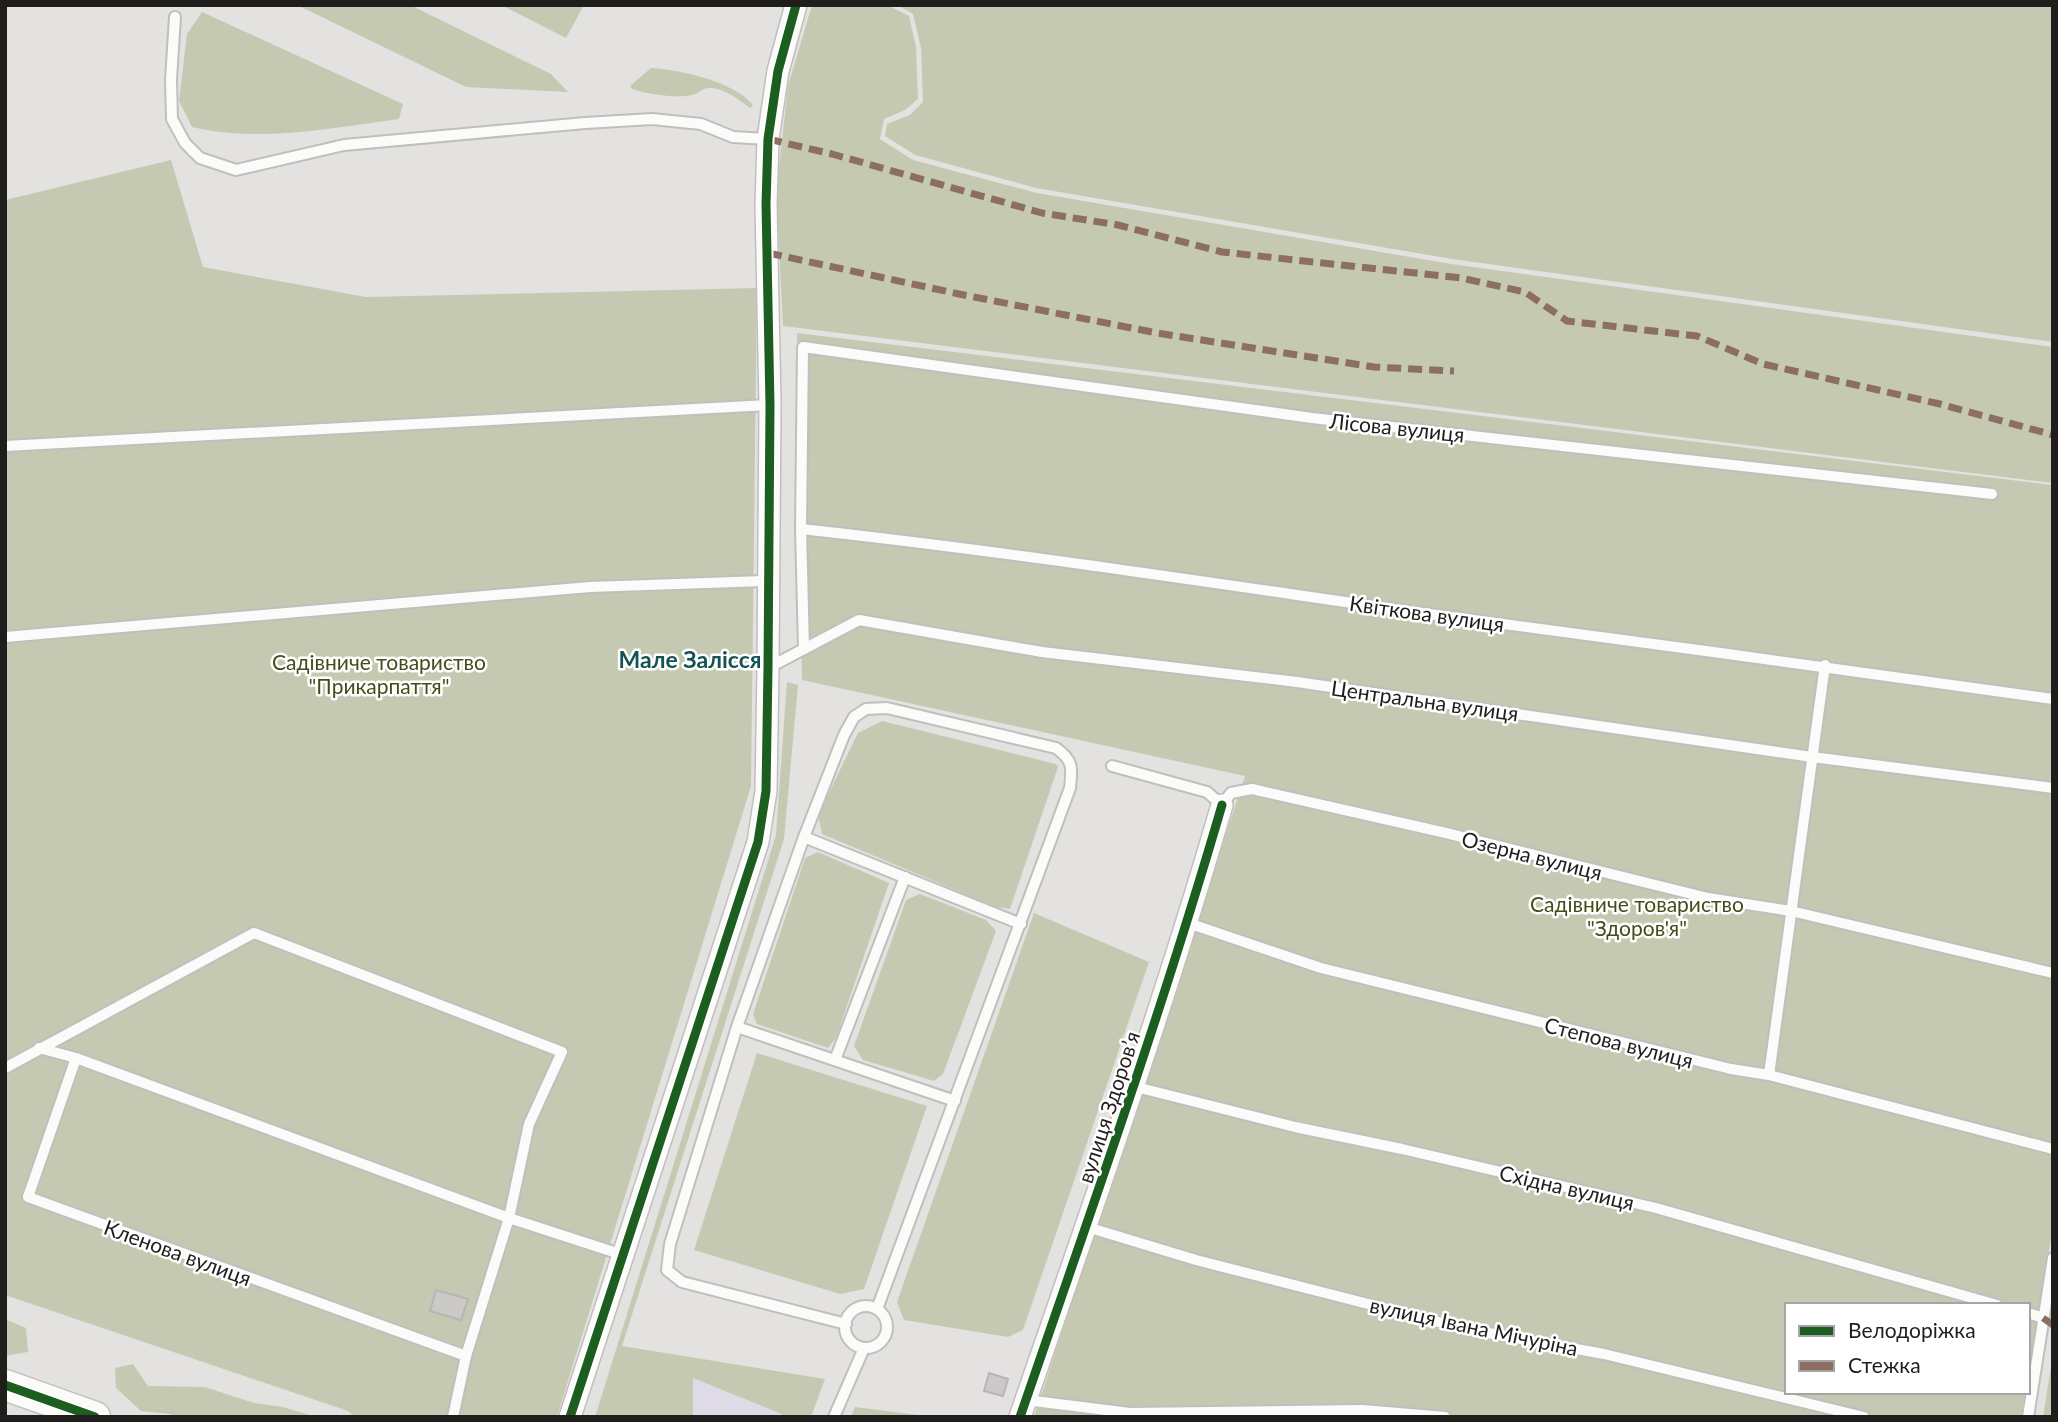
<svg xmlns="http://www.w3.org/2000/svg" width="2058" height="1422" font-family="Lato,sans-serif">
<rect width="100%" height="100%" fill="#e4e2e0"/>
<polygon fill="#dedbe6" points="622,1350 803,1417 600,1417"/>
<g fill="#c6c9b2">
<polygon points="297,5 410,5 551,74 568,92 466,87"/>
<polygon points="501,5 584,5 566,38"/>
<polygon points="812,5 887,5 909,16 916,47 918,99 905,110 884,119 880,139 913,160 1037,193 1451,264 2053,347 2053,483 783,326 778,225 776,216 777,185 788,86"/>
<polygon points="897,5 2053,5 2053,342 1452,259 1036,188 915,155 885,136 887,124 910,115 923,102 921,48 913,14"/>
<path d="M 202,12 L 403,104 L 399,119 C 331,128 259,143 192,127 L 179,101 L 187,34 Z"/>
<path d="M 651,68 C 682,70 733,81 753,105 L 750,108 C 740,100 725,89 712,88 C 702,87 700,93 692,95 C 679,99 645,94 632,89 L 630,86 Z"/>
<polygon points="171,160 203,267 366,297 757,288 751,786 557,1417 355,1417 348,1411 5,1295 5,200"/>
<polygon points="797,333 2053,485 2053,1227 2028,1375 2028,1305 1787,1305 1787,1392 2025,1392 2021,1417 1034,1417 1245,776 802,680"/>
<polygon points="787,682 798,685 784,839 622,1346 825,1379 811,1417 782,1417 782,1414 693,1378 693,1417 595,1417 776,835"/>
<polygon points="882,721 1056,764 1058,767 1010,909 996,907 822,834 818,815 858,733"/>
<polygon points="818,852 889,883 836,1038 828,1048 757,1024 753,1014 805,858"/>
<polygon points="920,894 986,920 996,931 943,1074 934,1081 863,1060 854,1046 906,900"/>
<polygon points="1034,913 1149,962 1023,1330 1008,1337 904,1320 897,1302"/>
<polygon points="757,1053 927,1106 864,1289 840,1294 694,1250"/>
<polygon points="5,1319 26,1328 28,1352 5,1356"/>
<polygon points="2053,1354 2053,1417 2043,1417"/>
<polygon points="133,1364 148,1386 205,1387 254,1403 283,1407 316,1417 176,1417 170,1414 141,1411 116,1388 115,1368"/>
<polygon points="855,1407 934,1417 851,1417"/>
</g>
<g fill="#cbcac9" stroke="#b7b5b5" stroke-width="2">
<polygon points="436,1290 468,1299 461,1320 430,1311"/>
<polygon points="989,1373 1008,1379 1003,1396 984,1391"/>
</g>
<g fill="none" stroke-linecap="round" stroke-linejoin="round">
<g stroke="#c1bfbe" stroke-width="14">
<g id="service">
<polyline points="175,17 171,80 172,119 185,143 200,158 236,170 344,145 585,123 652,119 701,124 733,137 768,139"/>
<polyline points="5,446 770,405"/>
<path d="M 801,529 C 1013,552 1225,585 1436,615 C 1642,643 1847,669 2053,699"/>
<polyline points="5,637 590,587 767,581"/>
<polyline points="804,649 801,529 803,347 1312,418 1992,494"/>
<polyline points="768,668 859,620 1042,652 1297,682 1812,757 2053,788"/>
<polyline points="1112,766 1207,792 1222,805 1231,793 1252,789 1446,833 1708,898 1791,911 2053,973"/>
<polyline points="804,837 1021,924"/>
<polyline points="1188,923 1321,968 1731,1069 1769,1075 2053,1149"/>
<polyline points="737,1027 955,1101"/>
<polyline points="39,1048 76,1058 509,1218 623,1255"/>
<polyline points="76,1058 28,1197 466,1356"/>
<polyline points="835,1060 905,877"/>
<polyline points="5,1068 254,933 562,1052 529,1124 509,1218 466,1356 453,1417"/>
<polyline points="1769,1075 1825,665"/>
<polyline points="1132,1086 1295,1127 1402,1149 1656,1208 1997,1305"/>
<polyline points="1087,1227 1196,1260 1466,1329 1604,1354 1864,1417"/>
<circle cx="866" cy="1327" r="21"/>
<polyline points="2028,1313 2043,1318"/>
<path d="M 846,1324 L 682,1282 L 667,1270 L 670,1244 L 737,1027 L 804,837 L 844,735 L 854,717 L 866,709 L 887,708 L 1056,748 C 1074,761 1072,768 1070,788 L 877,1309"/>
<polyline points="1026,1400 1130,1413 1363,1410 1445,1417"/>
<polyline points="834,1417 864,1348"/>
<polyline points="2028,1417 2053,1258"/>
</g>
</g>
<g stroke="#c1bfbe" stroke-width="24">
<g id="minor">
<polyline points="570,1417 758,842 766,791 768,668 770,405 766,204 768,139 778,71 796,5"/>
<path d="M 1020,1417 C 1090,1214 1162,1011 1222,805"/>
</g>
</g>
<g stroke="#c1bfbe" stroke-width="33">
<polyline id="secondary" points="5,1385 95,1417"/>
</g>
<use href="#service" stroke="#fbfbfa" stroke-width="10"/>
<use href="#minor" stroke="#fbfbfa" stroke-width="21"/>
<use href="#secondary" stroke="#fbfbfa" stroke-width="30"/>
<g stroke="#8d6e63" stroke-width="7" stroke-dasharray="14 7" stroke-linecap="butt">
<polyline points="768,139 832,154 1042,213 1118,225 1222,252 1461,278 1525,292 1567,321 1697,336 1763,364 1940,404 2053,435"/>
<polyline points="768,253 959,294 1157,333 1374,367 1454,371"/>
<polyline points="2043,1318 2053,1325"/>
</g>
<g stroke="#fff" stroke-width="13">
<g id="cycleway">
<polyline points="5,1385 95,1417"/>
<polyline points="570,1417 758,842 766,791 768,668 770,405 766,204 768,139 778,71 796,5"/>
<path d="M 1020,1417 C 1090,1214 1162,1011 1222,805"/>
</g>
</g>
<use href="#cycleway" stroke="#1b5e20" stroke-width="9"/>
</g>
<g text-anchor="middle" dominant-baseline="central" stroke-width="5" stroke-linejoin="round" paint-order="stroke">
<g font-size="21" fill="#201e1d" stroke="#fff">
<text transform="translate(1397 427) rotate(6)">Лісова вулиця</text>
<text transform="translate(1427 613) rotate(8)">Квіткова вулиця</text>
<text transform="translate(1425 700) rotate(8)">Центральна вулиця</text>
<text transform="translate(1532 855) rotate(14)">Озерна вулиця</text>
<text transform="translate(1619 1042) rotate(14)">Степова вулиця</text>
<text transform="translate(1108 1107) rotate(-72)">вулиця Здоровʼя</text>
<text transform="translate(1567 1187) rotate(13)">Східна вулиця</text>
<text transform="translate(178 1252) rotate(20)">Кленова вулиця</text>
<text transform="translate(1474 1326) rotate(12)">вулиця Івана Мічуріна</text>
</g>
<g font-size="21" fill="#464c17" stroke="#fff">
<text x="379" y="661">Садівниче товариство<tspan x="379" dy="24">"Прикарпаття"</tspan></text>
<text x="1637" y="903">Садівниче товариство<tspan x="1637" dy="24">"Здоров'я"</tspan></text>
</g>
<g font-size="23" font-weight="bold" fill="#145254" stroke="#fff">
<text x="690" y="659">Мале Залісся</text>
</g>
</g>
<rect width="2058" height="1422" fill="none" stroke="#201e1d" stroke-width="14"/>
<rect x="1785" y="1303" width="245" height="91" fill="#ffffff" stroke="#a6a5a5" stroke-width="2"/>
<rect x="1799" y="1326" width="35" height="10" fill="#1b5e20" stroke="#a6a5a5" stroke-width="2"/>
<text x="1848" y="1338" font-size="21" fill="#201e1d">Велодоріжка</text>
<rect x="1799" y="1361" width="35" height="10" fill="#8d6e63" stroke="#a6a5a5" stroke-width="2"/>
<text x="1848" y="1373" font-size="21" fill="#201e1d">Стежка</text>
</svg>
